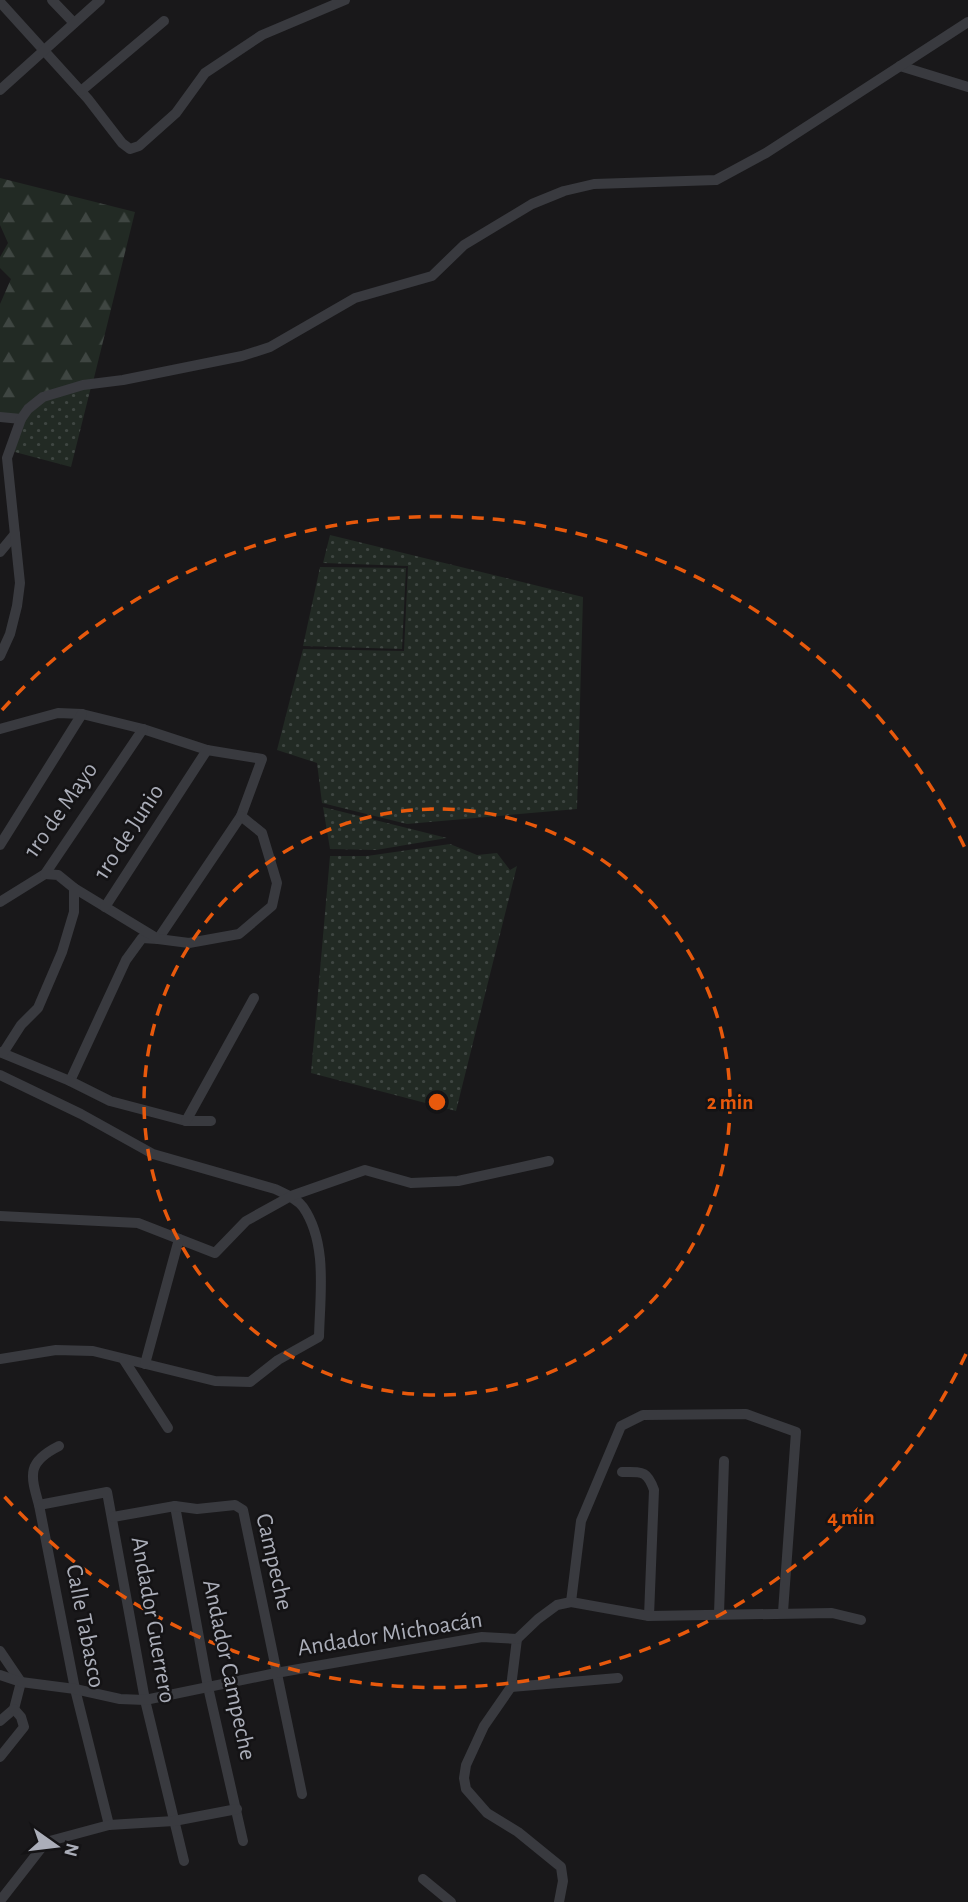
<svg xmlns="http://www.w3.org/2000/svg" width="968" height="1902" font-family="'Alegreya Sans',sans-serif">
<defs>
<pattern id="grass-dots" width="8" height="8" patternUnits="userSpaceOnUse" patternTransform="scale(1.75)"><rect width="8" height="8" fill="#222a24"/><path d="M2 2h.1M6 6h.1" fill="none" stroke="#3f4642" stroke-width="1.8" stroke-linecap="round"/></pattern>
<pattern id="forest-firs" width="22" height="20" patternUnits="userSpaceOnUse" patternTransform="scale(1.75)"><rect width="22" height="20" fill="#222a24"/><path d="M5 1l3.5 6h-7zM16 11l3.5 6h-7z" fill="#3f4642"/></pattern>
</defs>
<rect width="100%" height="100%" fill="#19181a"/>
<g fill="url(#grass-dots)">
<polygon points="91,387 71,467 11,451 22,420 44,398"/>
<polygon points="330,535 583,597 577,809 407,824 322,803 317,763 277,750 303,649 404,651 408,566 323,563"/>
<polygon points="320,567 406,568 402,649 303,646"/>
<polygon points="323,807 447,838 376,850 330,849"/>
<polygon points="450,844 477,855 497,853 510,870 517,866 456,1111 311,1073 330,856 367,856"/>
</g>
<polygon fill="url(#forest-firs)" points="0,178 135,212 93,382 52,391 20,417 0,414 0,304 11,279 0,268 0,257 8,243 0,225"/>
<g fill="none" stroke-linecap="round" stroke-linejoin="round">
<g stroke="#393a3f" stroke-width="10">
<polyline points="52,0 74,23"/>
<polyline points="0,2 88,99 122,143 130,149 139,146 176,113 205,73 262,35 345,0"/>
<polyline points="900,66 968,87"/>
<polyline points="0,90 100,0"/>
<polyline points="81,91 164,21"/>
<polyline points="0,417 21,419"/>
<polyline points="0,552 15,534"/>
<polyline points="0,656 10,634 17,606 20,583 7,458 21,419 28,409 43,397 83,385 123,380 242,356 270,347 355,298 432,276 464,245 532,204 564,191 594,184 716,180 766,153 968,22"/>
<polyline points="0,729 58,713 82,714 143,729 207,750 262,759 241,816 158,939 142,938 126,960 70,1081"/>
<polyline points="0,845 82,714"/>
<polyline points="74,888 158,939 189,943 239,934 272,906 277,883 262,833 241,816"/>
<polyline points="0,902 45,874 143,729"/>
<polyline points="105,907 207,750"/>
<polyline points="0,1052 70,1081 110,1101 186,1121 211,1121"/>
<polyline points="3,1053 21,1025 38,1008 62,952 74,912 74,888 58,875 45,874"/>
<path d="M 0,1075 L 81,1114 L 153,1154 L 275,1189 C 285,1194 296,1198 303,1207 C 328,1243 320,1295 319,1337 L 278,1360 L 250,1382 L 215,1381 L 93,1351 L 56,1350 L 0,1359"/>
<polyline points="186,1121 254,998"/>
<polyline points="0,1216 138,1223 215,1253 246,1221 291,1196 365,1170 411,1183 458,1181 549,1161"/>
<polyline points="124,1360 168,1428"/>
<polyline points="145,1364 179,1239"/>
<path d="M 59,1446 C 27,1462 30,1474 39,1505 L 75,1689 L 109,1825"/>
<path d="M 622,1472 C 642,1472 647,1470 654,1490 L 649,1616"/>
<polyline points="39,1505 107,1492 145,1700 184,1861"/>
<polyline points="175,1506 208,1687 243,1841"/>
<polyline points="113,1517 175,1506 197,1509 235,1505 243,1510 302,1794"/>
<polyline points="571,1602 581,1521 621,1426 643,1415 746,1414 796,1432 783,1612"/>
<polyline points="719,1614 724,1461"/>
<polyline points="517,1639 511,1687 484,1726 466,1765 464,1778 466,1789 487,1813 518,1832 561,1867 563,1881 559,1902"/>
<polyline points="0,1651 21,1682 14,1709 0,1721"/>
<polyline points="0,1675 21,1682 75,1689 120,1699 145,1700 276,1673 482,1637 517,1639 538,1619 557,1605 571,1602 649,1616 832,1613 861,1620"/>
<polyline points="511,1687 618,1678"/>
<polyline points="0,1757 24,1727 21,1717 14,1709"/>
<polyline points="423,1879 451,1902"/>
<polyline points="0,1901 46,1842 109,1825 174,1821 237,1809"/>
</g>
</g>
<g fill="none" stroke="#e8590c" stroke-width="3.5" stroke-dasharray="12 9">
<circle cx="437" cy="1102" r="293"/>
<path d="M966 1354A586 586 0 0 1 2 1494M2 710A586 586 0 0 1 966 850"/>
</g>
<g text-anchor="middle" dominant-baseline="central" stroke-width="5" stroke-linejoin="round" paint-order="stroke">
<g font-size="24" fill="#abaeb9" stroke="#141315">
<text transform="translate(61 810) rotate(-55)">1ro de Mayo</text>
<text transform="translate(129 832) rotate(-57)">1ro de Junio</text>
<text transform="translate(274 1562) rotate(77)">Campeche</text>
<text transform="translate(153 1620) rotate(80)">Andador Guerrero</text>
<text transform="translate(85 1626) rotate(79)">Calle Tabasco</text>
<text transform="translate(390 1634) rotate(-9)">Andador Michoacán</text>
<text transform="translate(229 1670) rotate(78)">Andador Campeche</text>
</g>
</g>
<circle cx="437" cy="1102" r="10" fill="#e8590c" stroke="#141315" stroke-width="3.5"/>
<g font-size="21" text-anchor="middle" font-weight="bold" fill="#e8590c" stroke="#141315" stroke-width="5" stroke-linejoin="round" paint-order="stroke">
<text x="730" y="1109">2 min</text>
<text x="851" y="1524">4 min</text>
</g>
<g transform="translate(56 1846) rotate(104)" stroke="#141315" stroke-width="5" paint-order="stroke">
<path d="M0-5L12 26L0 18L-12 26Z" fill="#abaeb9"/>
<text y="-10" font-size="19" font-weight="bold" text-anchor="middle" fill="#abaeb9">N</text>
</g>
</svg>
